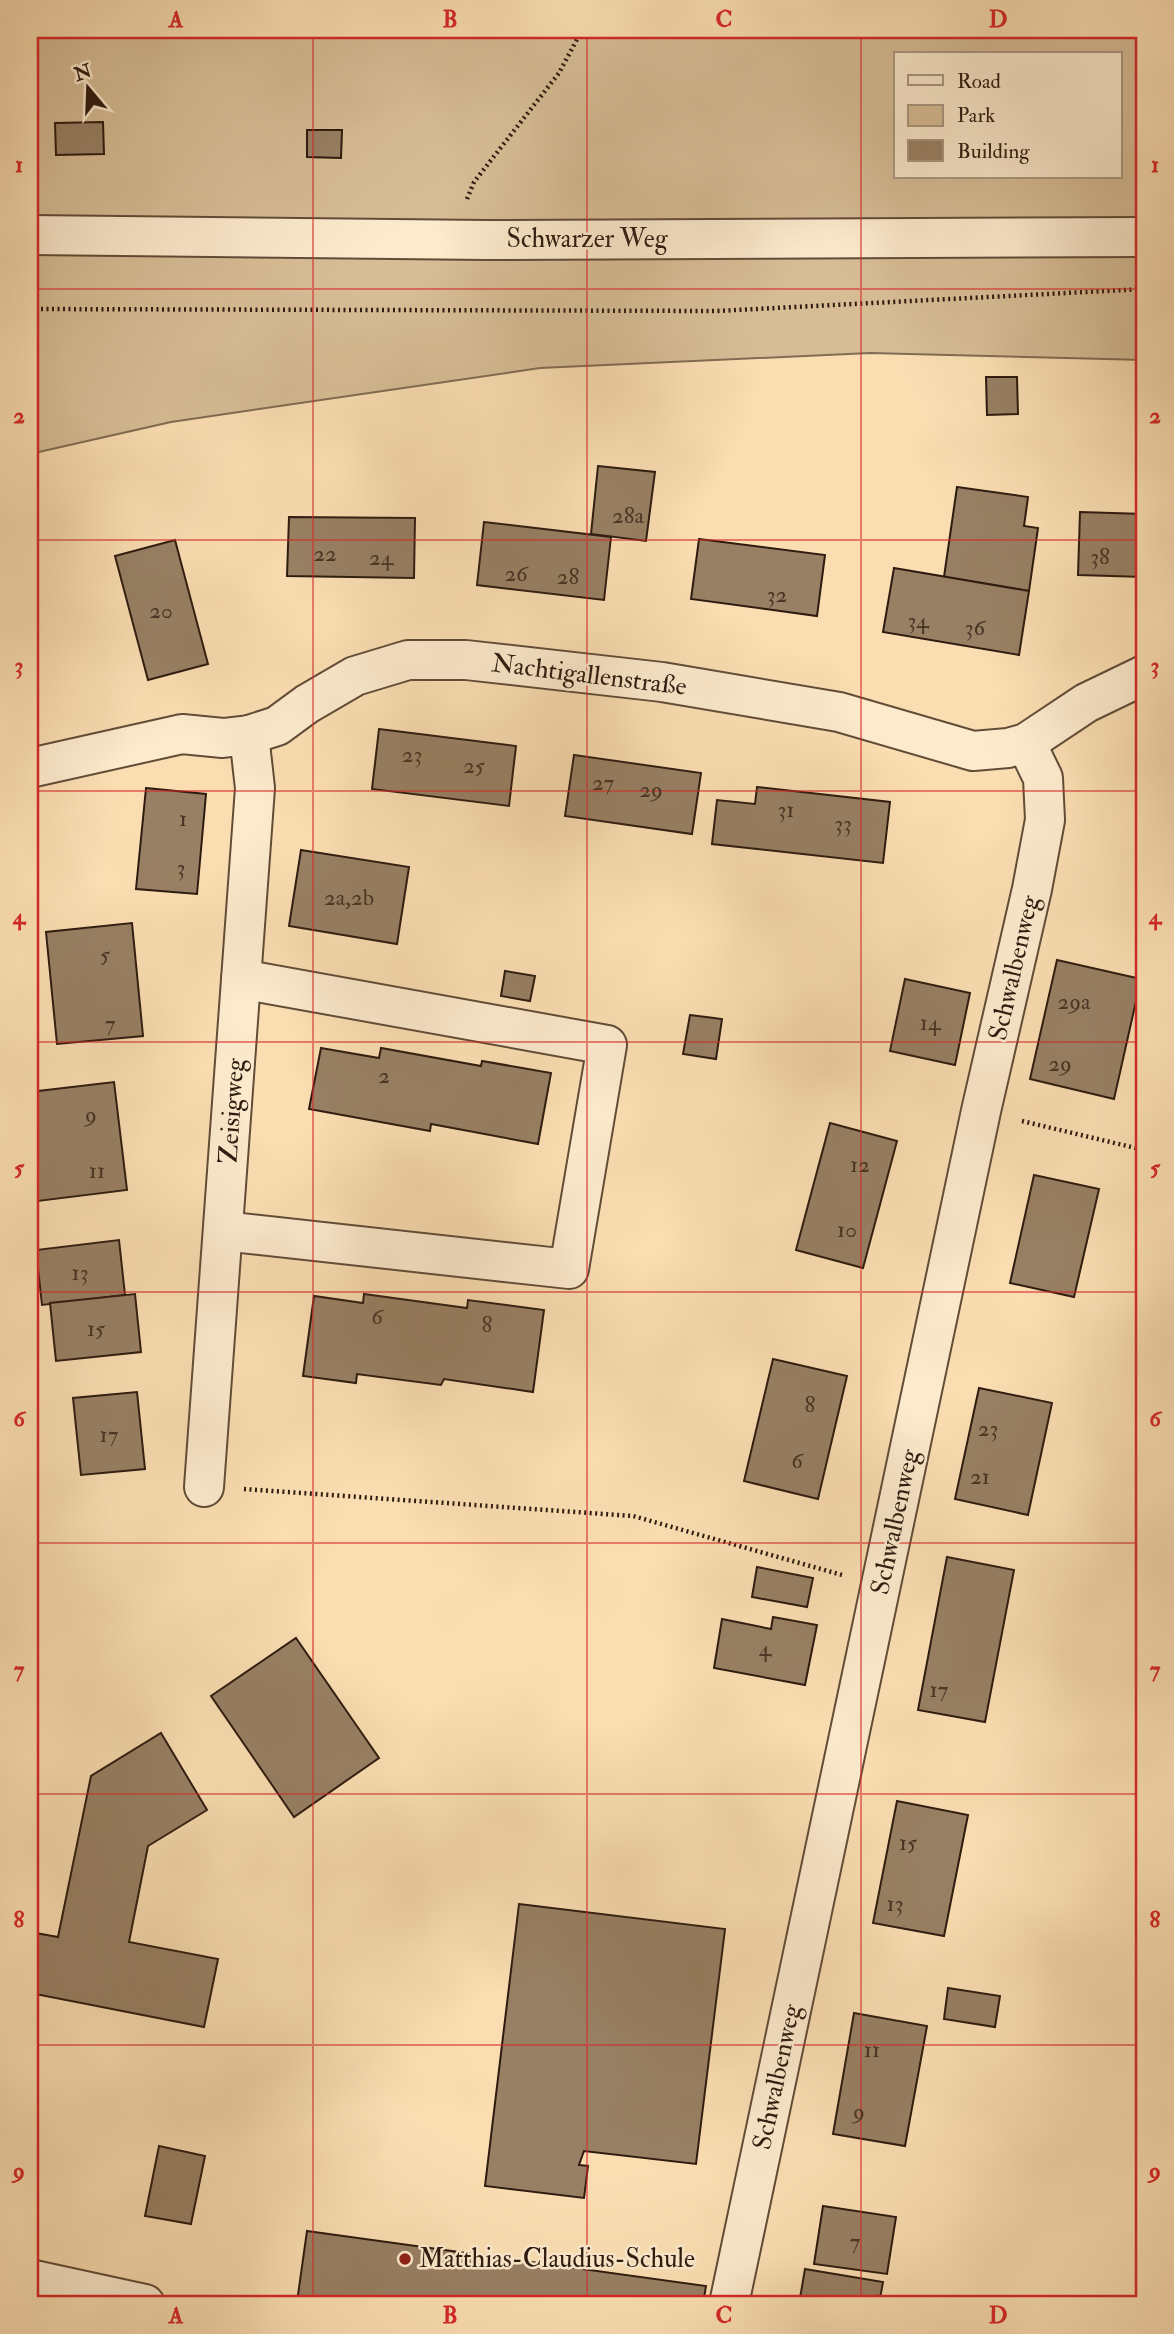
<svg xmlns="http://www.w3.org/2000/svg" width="1174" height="2334" font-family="'IM FELL Double Pica',serif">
<rect width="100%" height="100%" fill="#fadeb2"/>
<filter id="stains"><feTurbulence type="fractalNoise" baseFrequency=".00286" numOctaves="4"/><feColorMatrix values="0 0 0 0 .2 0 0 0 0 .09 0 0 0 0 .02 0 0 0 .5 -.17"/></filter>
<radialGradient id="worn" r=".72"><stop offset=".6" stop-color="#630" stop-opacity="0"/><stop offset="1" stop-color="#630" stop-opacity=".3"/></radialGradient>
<path fill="#d7bd96" stroke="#826c53" stroke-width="2" fill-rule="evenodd" d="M 30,30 L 1144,30 L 1144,360 L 870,353 L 540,368 L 171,422 L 30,454 ZM 896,54 L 1120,54 L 1120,177 L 896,177 Z"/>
<g fill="#988064" stroke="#2e1b10" stroke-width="2">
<polygon points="103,122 104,154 56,155 55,123"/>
<polygon points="307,130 342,130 341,158 307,157"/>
<polygon points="986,377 1017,377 1018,414 987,415"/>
<polygon points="598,466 655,472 646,541 591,534"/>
<polygon points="957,487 1028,497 1024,526 1038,528 1029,591 944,577"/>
<polygon points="1080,512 1144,514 1144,577 1078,575"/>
<polygon points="289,517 415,518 414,578 287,576"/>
<polygon points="484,522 611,537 604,600 477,585"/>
<polygon points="699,539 825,555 817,616 691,599"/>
<polygon points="175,540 208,664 148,680 115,556"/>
<polygon points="894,568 1029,591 1019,655 883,632"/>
<polygon points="30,690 35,710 30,711"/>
<polygon points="379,729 516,746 509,806 372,789"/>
<polygon points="574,755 701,773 692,834 565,816"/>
<polygon points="757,787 890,802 883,863 712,844 717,800 755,804"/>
<polygon points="146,788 206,794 197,894 136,889"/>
<polygon points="301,850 409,867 397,944 289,926"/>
<polygon points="132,923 143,1036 57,1044 46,932"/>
<polygon points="1057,960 1141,979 1114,1099 1030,1079"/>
<polygon points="505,971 535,976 530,1001 501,996"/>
<polygon points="905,979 970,993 955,1065 890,1051"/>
<polygon points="690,1015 722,1019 716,1059 683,1054"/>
<polygon points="321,1048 379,1058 381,1048 481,1066 482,1061 551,1073 538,1144 431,1124 430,1131 309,1109"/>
<polygon points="114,1082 127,1190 38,1201 30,1132 30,1092"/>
<polygon points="830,1123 897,1141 863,1268 796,1250"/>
<polygon points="1034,1175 1099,1189 1074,1297 1010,1283"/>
<polygon points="119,1240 125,1295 42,1305 36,1250"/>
<polygon points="135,1294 141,1352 56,1361 50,1303"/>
<polygon points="364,1294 467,1308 468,1300 544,1310 533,1392 444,1379 441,1385 357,1374 356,1383 303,1376 314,1296 363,1303"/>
<polygon points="773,1359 847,1376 818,1499 744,1481"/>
<polygon points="979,1388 1052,1403 1028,1515 955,1499"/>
<polygon points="137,1392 145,1469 81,1475 73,1398"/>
<polygon points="947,1557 1014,1570 985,1722 918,1710"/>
<polygon points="757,1567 813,1578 807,1607 752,1597"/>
<polygon points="773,1617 817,1625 805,1685 714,1668 722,1619 771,1629"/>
<polygon points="296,1638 379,1758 294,1817 211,1696"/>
<polygon points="161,1733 207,1810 148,1846 129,1942 218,1959 204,2027 30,1993 30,1932 58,1937 91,1776"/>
<polygon points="897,1801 968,1815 944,1936 873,1923"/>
<polygon points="519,1904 725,1929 696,2164 584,2151 579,2165 588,2166 584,2198 485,2186"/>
<polygon points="948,1988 1000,1996 995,2027 944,2019"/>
<polygon points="854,2013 927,2026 905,2146 833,2134"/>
<polygon points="159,2146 205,2156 191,2224 145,2216"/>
<polygon points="823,2206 896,2217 887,2274 814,2264"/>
<polygon points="307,2231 706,2286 703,2304 310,2304 297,2302"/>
<polygon points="805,2269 883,2282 879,2304 799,2304"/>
</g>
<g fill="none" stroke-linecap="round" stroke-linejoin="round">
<g stroke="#614c38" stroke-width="42">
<g id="minor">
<polyline points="30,235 486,240 1144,237"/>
<polyline points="30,768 182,734 223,738 249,735 277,726 307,704 355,676 408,660 466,660 662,682 839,712 973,751 1008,748 1026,743 1086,703 1144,675"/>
<polyline points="223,1231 569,1269 607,1045 241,979"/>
<polyline points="204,1487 255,788 249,735"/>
<polyline points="30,2279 145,2304"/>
<polyline points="729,2304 981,1111 1032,889 1045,820 1043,778 1026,743"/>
</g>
</g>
<g stroke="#2e1b10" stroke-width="4.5" stroke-dasharray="2 3.5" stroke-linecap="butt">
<polyline points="467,199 474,182 559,73 582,30"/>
<polyline points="30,309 717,311 1144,289"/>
<polyline points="1022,1121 1144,1150"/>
<polyline points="244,1489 633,1516 842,1575"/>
</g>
<use href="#minor" stroke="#fceacd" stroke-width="38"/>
</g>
<path fill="none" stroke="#d62828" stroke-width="2" stroke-opacity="0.55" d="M 313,30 L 313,2304M 587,30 L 587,2304M 861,30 L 861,2304M 30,289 L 1144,289M 30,540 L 1144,540M 30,791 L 1144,791M 30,1042 L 1144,1042M 30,1292 L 1144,1292M 30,1543 L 1144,1543M 30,1794 L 1144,1794M 30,2045 L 1144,2045"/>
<circle fill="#8f2418" stroke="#fceacd" stroke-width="2.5" cx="405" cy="2259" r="7"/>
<g text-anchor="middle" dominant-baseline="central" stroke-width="5" stroke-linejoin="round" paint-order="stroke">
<g font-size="23" fill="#483425">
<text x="628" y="515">28a</text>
<text x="325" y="553">22</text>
<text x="1100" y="556">38</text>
<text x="381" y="557">24</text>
<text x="516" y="573">26</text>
<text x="568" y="576">28</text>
<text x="777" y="594">32</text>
<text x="161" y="610">20</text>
<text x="918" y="620">34</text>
<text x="975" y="627">36</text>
<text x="412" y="754">23</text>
<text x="474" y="765">25</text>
<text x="603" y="782">27</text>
<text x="651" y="789">29</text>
<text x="786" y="809">31</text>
<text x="183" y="818">1</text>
<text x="843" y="823">33</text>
<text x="181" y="867">3</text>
<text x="349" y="897">2a,2b</text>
<text x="105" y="954">5</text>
<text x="1074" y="1001">29a</text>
<text x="930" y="1022">14</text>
<text x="110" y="1023">7</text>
<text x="1060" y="1063">29</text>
<text x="384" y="1075">2</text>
<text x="91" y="1114">9</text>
<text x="860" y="1164">12</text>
<text x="97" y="1170">11</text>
<text x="847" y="1229">10</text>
<text x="80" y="1272">13</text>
<text x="377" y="1316">6</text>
<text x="487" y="1324">8</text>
<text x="96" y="1328">15</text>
<text x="810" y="1404">8</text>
<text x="988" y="1428">23</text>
<text x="109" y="1434">17</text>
<text x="797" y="1460">6</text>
<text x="980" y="1476">21</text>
<text x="765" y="1648">4</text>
<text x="939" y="1689">17</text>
<text x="908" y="1842">15</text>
<text x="895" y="1903">13</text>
<text x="872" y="2049">11</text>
<text x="859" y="2111">9</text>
<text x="855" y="2241">7</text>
</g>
<g font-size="26" fill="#2e1b10" stroke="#fceacd">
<text x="587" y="239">Schwarzer Weg</text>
<text transform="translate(589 675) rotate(7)">Nachtigallenstraße</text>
<text transform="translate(1014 968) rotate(-77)">Schwalbenweg</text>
<text transform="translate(232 1111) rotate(-86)">Zeisigweg</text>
<text transform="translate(895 1522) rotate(-78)">Schwalbenweg</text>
<text transform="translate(777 2077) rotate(-78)">Schwalbenweg</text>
</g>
<g font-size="26" fill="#2e1b10" stroke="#fceacd" text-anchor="start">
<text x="419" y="2259">Matthias-Claudius-Schule</text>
</g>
</g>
<rect width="1174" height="2334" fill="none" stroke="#fadeb2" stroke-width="77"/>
<rect x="894" y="52" width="228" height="126" fill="#fceacd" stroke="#aa9781" stroke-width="2"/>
<rect x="908" y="75" width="35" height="10" fill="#fceacd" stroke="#aa9781" stroke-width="2"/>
<text x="957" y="88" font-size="21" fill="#2e1b10">Road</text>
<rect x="908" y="105" width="35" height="21" fill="#d7bd96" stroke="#aa9781" stroke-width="2"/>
<text x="957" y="122" font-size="21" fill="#2e1b10">Park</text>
<rect x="908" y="140" width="35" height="21" fill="#988064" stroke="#aa9781" stroke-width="2"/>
<text x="957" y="158" font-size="21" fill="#2e1b10">Building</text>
<g transform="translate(88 88) rotate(341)" stroke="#fceacd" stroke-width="5" paint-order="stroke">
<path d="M0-5L12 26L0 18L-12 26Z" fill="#2e1b10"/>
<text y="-10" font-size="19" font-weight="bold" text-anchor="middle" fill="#2e1b10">N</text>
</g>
<rect x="38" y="38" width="1098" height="2258" fill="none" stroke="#d62828" stroke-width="2.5"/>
<g font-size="23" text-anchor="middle" font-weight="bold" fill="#d62828">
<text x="176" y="27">A</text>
<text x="450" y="27">B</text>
<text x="724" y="27">C</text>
<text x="998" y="27">D</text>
<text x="19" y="172">1</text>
<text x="1155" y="172">1</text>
<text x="19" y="423">2</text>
<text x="1155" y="423">2</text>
<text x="19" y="673">3</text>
<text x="1155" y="673">3</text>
<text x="19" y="924">4</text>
<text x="1155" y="924">4</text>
<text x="19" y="1175">5</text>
<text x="1155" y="1175">5</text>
<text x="19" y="1426">6</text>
<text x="1155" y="1426">6</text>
<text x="19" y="1677">7</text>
<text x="1155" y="1677">7</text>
<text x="19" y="1927">8</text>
<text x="1155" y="1927">8</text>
<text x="19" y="2178">9</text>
<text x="1155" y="2178">9</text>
<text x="176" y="2323">A</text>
<text x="450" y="2323">B</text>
<text x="724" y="2323">C</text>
<text x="998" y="2323">D</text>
</g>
<rect width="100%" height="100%" filter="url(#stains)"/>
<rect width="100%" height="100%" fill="url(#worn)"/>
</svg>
